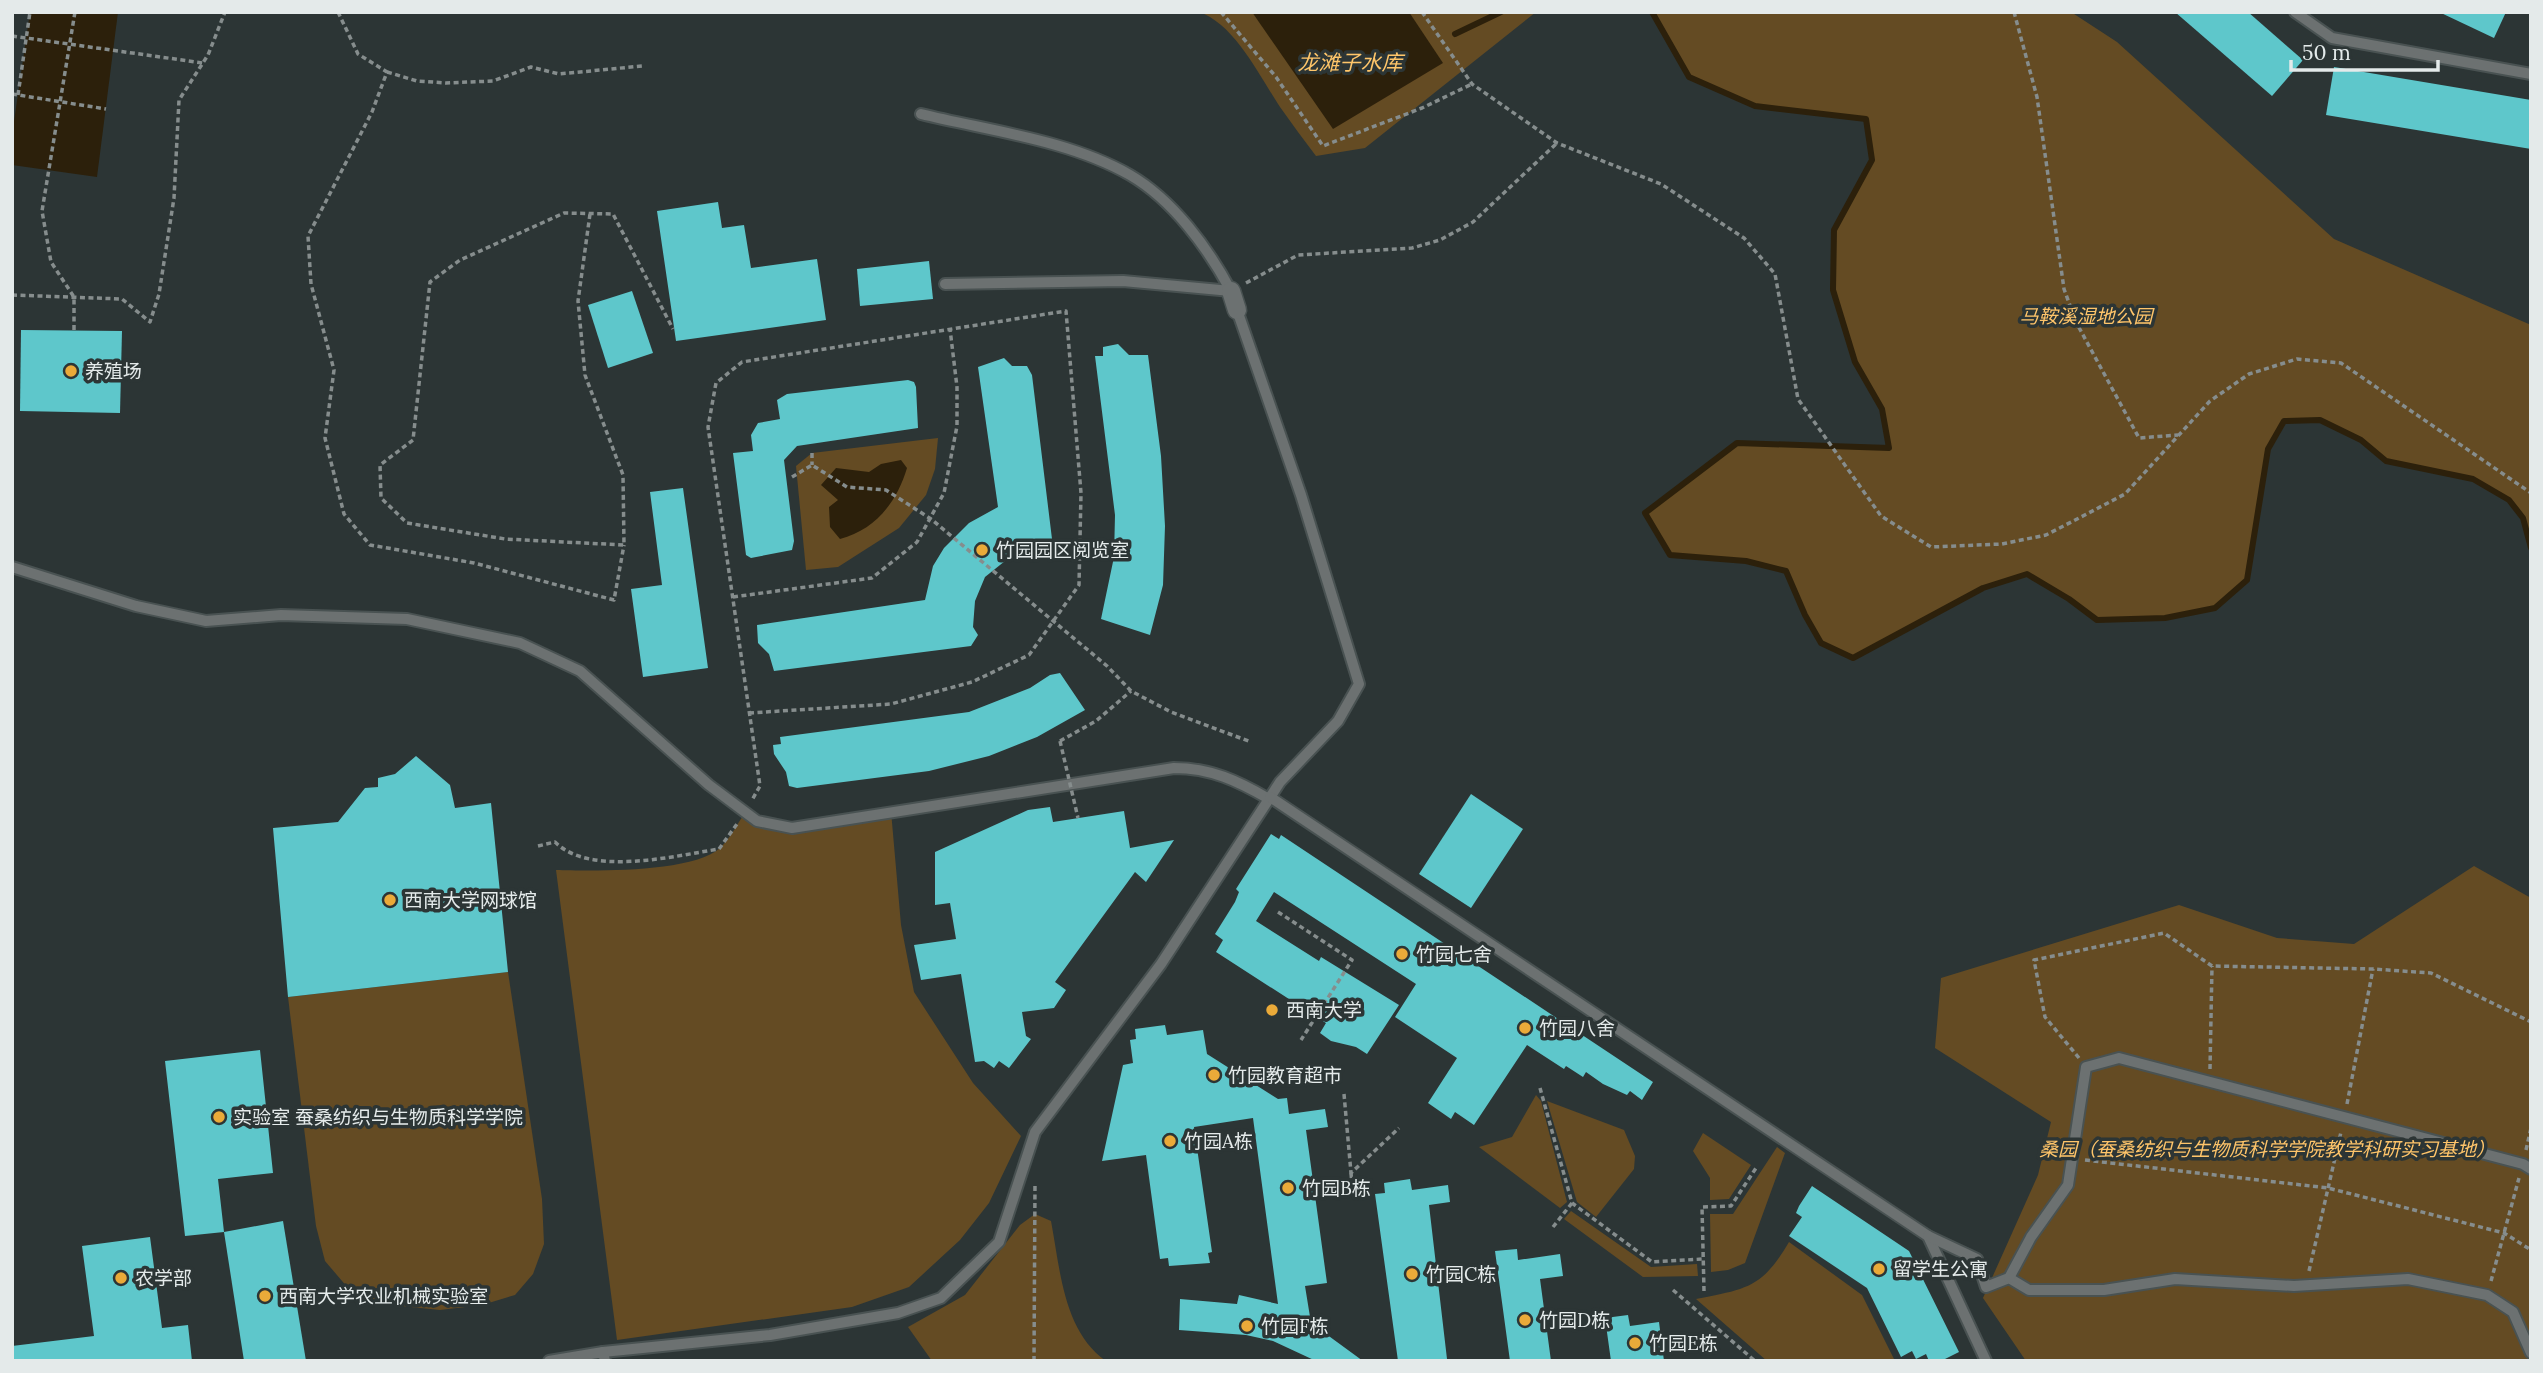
<svg xmlns="http://www.w3.org/2000/svg" width="2543" height="1373" font-family="Lora,'Noto Sans SC',serif">
<rect width="100%" height="100%" fill="#2c3535"/>
<g fill="#644b23">
<path d="M 1199,12 L 1536,12 L 1365,148 L 1316,156 C 1304,140 1292,124 1280,107 C 1260,77 1235,24 1199,12 Z"/>
<polygon points="1652,12 2071,12 2117,42 2334,239 2531,325 2531,548 2523,518 2509,500 2473,479 2386,461 2361,440 2320,420 2284,421 2268,449 2247,580 2215,608 2165,618 2097,620 2069,598 2026,574 1983,588 1853,658 1821,643 1805,615 1786,571 1746,561 1670,555 1645,513 1737,443 1889,447 1882,409 1855,362 1833,290 1834,230 1872,160 1866,119 1755,106 1689,77"/>
<polygon points="938,438 935,469 926,495 899,528 838,567 806,570 796,466 812,453"/>
<path d="M 891,811 L 901,925 L 914,992 L 973,1083 L 1021,1136 L 989,1203 L 960,1240 L 909,1287 L 852,1307 L 617,1340 L 556,870 C 593,871 692,873 720,848 C 730,839 737,824 745,813 L 792,828 Z"/>
<polygon points="2474,866 2531,898 2531,1361 2026,1361 1983,1298 2038,1175 2051,1122 1935,1048 1941,978 2179,905 2277,938 2354,944"/>
<polygon points="508,972 542,1199 544,1244 533,1274 515,1295 482,1305 440,1310 372,1303 348,1288 325,1261 316,1226 288,997"/>
<polygon points="1536,1095 1541,1101 1567,1202 1560,1208 1479,1147 1512,1137"/>
<polygon points="1547,1101 1624,1130 1635,1156 1634,1169 1596,1217 1577,1202"/>
<polygon points="1703,1133 1751,1165 1729,1199 1710,1200 1710,1178 1693,1151"/>
<polygon points="1777,1147 1785,1153 1745,1263 1728,1270 1711,1272 1710,1214 1733,1214"/>
<polygon points="1571,1211 1651,1267 1697,1264 1698,1276 1643,1277 1564,1219"/>
<path d="M 1035,1214 L 1051,1221 C 1060,1268 1063,1331 1106,1361 L 932,1361 L 908,1327 L 965,1295 L 1020,1225 Z"/>
<path d="M 1789,1242 L 1862,1295 L 1895,1361 L 1767,1361 L 1696,1299 C 1747,1289 1762,1288 1789,1242 Z"/>
</g>
<g fill="#2c200b">
<polygon points="30,12 118,12 97,177 12,165 12,135"/>
<polygon points="1252,12 1409,12 1443,63 1333,129"/>
<path d="M 901,460 L 907,468 C 897,502 875,530 840,539 L 830,527 L 829,507 L 838,500 L 821,485 L 836,468 L 869,472 L 881,464 Z"/>
</g>
<g fill="none" stroke-linecap="round" stroke-linejoin="round">
<g stroke="#2c200b" stroke-width="6">
<polyline points="1652,12 1689,77 1755,106 1866,119 1872,160 1834,230 1833,290 1855,362 1882,409 1889,448 1737,443 1645,513 1670,555 1746,561 1786,571 1805,615 1821,643 1853,658 1983,588 2027,574 2069,599 2097,620 2165,618 2215,608 2247,580 2268,449 2284,421 2320,420 2361,440 2386,461 2473,479 2509,500 2523,518 2531,548"/>
<polyline points="1455,34 1501,12"/>
</g>
</g>
<g fill="#5ec7cb">
<polygon points="2175,12 2248,12 2303,60 2272,96"/>
<polygon points="2439,12 2506,12 2494,38"/>
<polygon points="2334,67 2531,100 2531,149 2326,115"/>
<polygon points="718,202 722,228 744,225 751,268 817,259 826,320 676,341 657,211"/>
<polygon points="929,261 933,299 860,306 857,269"/>
<polygon points="632,291 653,353 608,368 588,305"/>
<polygon points="21,330 122,331 120,413 20,411"/>
<polygon points="1118,344 1129,355 1148,355 1161,456 1165,526 1163,585 1150,635 1101,619 1114,557 1115,515 1095,356 1103,356 1103,347"/>
<polygon points="1004,358 1012,366 1027,366 1032,375 1052,539 1048,548 1015,553 985,577 975,601 973,627 978,635 971,646 774,671 769,654 758,643 757,625 925,600 933,566 944,548 969,523 998,507 978,367"/>
<polygon points="908,380 914,382 916,387 918,428 797,446 784,460 794,541 792,550 751,558 746,555 733,453 753,451 751,435 758,423 780,419 777,400 787,394"/>
<polygon points="683,488 708,668 643,677 631,589 662,585 650,492"/>
<polygon points="1060,673 1085,710 1037,737 989,756 929,771 797,788 789,786 786,772 774,754 773,745 781,744 780,737 969,712 1030,688 1050,675"/>
<polygon points="416,756 450,785 455,808 491,803 508,972 288,997 273,828 338,822 365,788 378,787 378,778 395,774"/>
<polygon points="1471,794 1523,829 1471,908 1419,874"/>
<polygon points="1050,807 1053,822 1124,811 1130,848 1174,840 1146,882 1135,872 1055,982 1066,990 1054,1008 1022,1012 1026,1036 1031,1039 1009,1068 999,1061 994,1068 984,1061 975,1062 961,974 921,980 914,945 956,939 950,903 935,905 935,852 1028,810"/>
<polygon points="1271,834 1279,839 1281,835 1653,1082 1642,1100 1630,1091 1627,1095 1603,1084 1586,1072 1583,1077 1566,1066 1564,1069 1527,1045 1474,1125 1455,1112 1451,1119 1428,1103 1457,1058 1395,1017 1416,984 1274,892 1256,921 1319,961 1321,957 1399,1005 1367,1054 1356,1047 1331,1041 1320,1033 1326,1023 1216,952 1223,940 1215,934 1235,902 1239,892 1236,889"/>
<polygon points="1165,1025 1167,1035 1203,1030 1207,1054 1278,1099 1287,1098 1289,1114 1325,1109 1328,1127 1306,1130 1327,1283 1305,1286 1311,1323 1363,1361 1316,1361 1273,1341 1246,1335 1179,1330 1180,1299 1237,1304 1239,1295 1278,1304 1253,1118 1194,1127 1212,1252 1208,1253 1210,1263 1169,1266 1168,1258 1160,1259 1146,1155 1102,1161 1123,1065 1133,1063 1130,1040 1136,1039 1135,1029"/>
<polygon points="260,1050 273,1173 218,1179 224,1232 185,1236 165,1061"/>
<polygon points="1410,1179 1412,1190 1448,1185 1450,1202 1429,1205 1447,1359 1398,1361 1375,1194 1385,1193 1384,1183"/>
<polygon points="1812,1186 1909,1251 1959,1352 1941,1361 1929,1361 1926,1354 1916,1359 1912,1351 1901,1357 1867,1288 1789,1236 1802,1217 1796,1213 1799,1206"/>
<polygon points="283,1221 306,1361 244,1361 224,1232"/>
<polygon points="150,1237 162,1328 188,1325 192,1361 12,1361 12,1346 94,1336 82,1246"/>
<polygon points="1517,1249 1518,1260 1560,1254 1563,1276 1540,1279 1551,1361 1510,1361 1495,1251"/>
<polygon points="1628,1315 1630,1326 1659,1322 1664,1361 1611,1361 1605,1318"/>
</g>
<g fill="none" stroke-linecap="round" stroke-linejoin="round">
<g stroke="#495252" stroke-width="14">
<g id="lane">
<polyline points="2295,12 2332,38 2531,74"/>
<path d="M 921,114 C 990,131 1069,140 1130,175 C 1173,200 1208,248 1231,291"/>
<polyline points="945,284 1123,281 1231,291"/>
<polyline points="1237,310 1301,495 1359,684 1338,721 1280,782 1269,799"/>
<path d="M 12,567 L 136,606 L 206,621 L 281,615 L 407,619 L 520,643 L 580,671 L 709,785 L 757,821 L 792,828 L 1174,768 C 1211,768 1238,781 1269,799 L 1161,964 L 1035,1132 L 999,1242 L 941,1298 L 898,1313 L 770,1335 L 603,1352"/>
<polyline points="1270,797 1928,1236 1986,1361"/>
<polyline points="1928,1236 1977,1259 1986,1287 2009,1278 2029,1290 2104,1290 2175,1279 2294,1286 2408,1279 2487,1295 2513,1312 2531,1353"/>
<polyline points="2009,1278 2031,1237 2068,1185 2086,1067 2119,1058 2523,1164 2531,1169"/>
<polyline points="549,1361 603,1352 605,1361"/>
</g>
</g>
<g stroke="#495252" stroke-width="21">
<polyline id="street" points="1231,291 1237,310"/>
</g>
<g stroke="#868d8d" stroke-width="3.5" stroke-dasharray="5 3.5" stroke-linecap="butt">
<polyline points="338,12 358,54 387,72 372,112 308,236 311,284 334,370 325,438 344,514 370,545 474,563 614,600 624,545"/>
<polyline points="1221,12 1276,77 1323,146 1422,108 1472,84"/>
<polyline points="1422,12 1472,84 1557,143 1661,184 1744,238 1775,274 1798,399 1881,516 1931,547 2002,544 2046,535 2079,518 2125,494 2210,401 2249,374 2297,359 2341,363 2531,493"/>
<polyline points="2014,12 2037,97 2064,289 2076,322 2139,438 2178,435"/>
<polyline points="12,36 203,63"/>
<polyline points="387,72 417,81 446,83 493,81 531,67 559,74 642,66"/>
<polyline points="12,94 106,109"/>
<polyline points="18,95 30,12"/>
<polyline points="590,214 578,301 585,375 623,475 624,545 505,539 407,523 381,498 380,465 413,440 430,282 460,260 564,213 613,214 673,329"/>
<polyline points="1246,283 1298,255 1412,248 1440,240 1473,222 1557,143"/>
<polyline points="12,295 122,299 150,322 159,294 174,198 179,100 208,55 225,12"/>
<polyline points="74,330 74,297 51,262 42,211 75,12"/>
<polyline points="812,453 812,465"/>
<polyline points="792,477 812,465 847,487 886,490 931,519 1107,666 1131,691 1171,712 1251,742"/>
<polyline points="733,597 872,578 917,542 944,493 957,426 957,387 950,329"/>
<polyline points="749,713 891,704 972,682 1029,655 1079,585 1081,493 1066,311 742,362 716,383 708,427 760,786 752,800"/>
<polyline points="1060,741 1096,721 1131,691"/>
<path d="M 538,846 L 555,842 C 590,877 674,856 719,849 L 737,824"/>
<polyline points="1278,912 1352,960 1301,1040"/>
<polyline points="2079,1058 2045,1017 2034,960 2164,933 2212,966 2373,969 2431,973 2531,1022"/>
<polyline points="2210,1069 2212,966"/>
<polyline points="1540,1088 1572,1203 1652,1262 1703,1259"/>
<polyline points="1344,1094 1351,1173 1399,1128"/>
<polyline points="2347,1104 2373,969"/>
<polyline points="2526,1150 2531,1128"/>
<polyline points="2085,1160 2328,1188 2504,1233 2531,1250"/>
<polyline points="1351,1173 1353,1197"/>
<polyline points="1553,1227 1572,1203"/>
<polyline points="2309,1271 2341,1132"/>
<polyline points="2491,1281 2519,1178"/>
<polyline points="1673,1290 1755,1361"/>
<polyline points="1704,1291 1702,1207 1731,1206 1756,1168"/>
<polyline points="1034,1361 1035,1183"/>
</g>
<use href="#lane" stroke="#6c7171" stroke-width="10"/>
<use href="#street" stroke="#6c7171" stroke-width="18"/>
<polyline stroke="#868d8d" stroke-width="3.5" stroke-dasharray="5 3.5" stroke-linecap="butt" points="1060,741 1078,818"/>
</g>
<g fill="#eaaa39" stroke="#2c3535" stroke-width="2.5">
<circle cx="71" cy="371" r="7"/>
<circle cx="982" cy="550" r="7"/>
<circle cx="390" cy="900" r="7"/>
<circle cx="1402" cy="954" r="7"/>
<circle cx="1272" cy="1010" r="7"/>
<circle cx="1525" cy="1028" r="7"/>
<circle cx="1214" cy="1075" r="7"/>
<circle cx="219" cy="1117" r="7"/>
<circle cx="1170" cy="1141" r="7"/>
<circle cx="1288" cy="1188" r="7"/>
<circle cx="1879" cy="1269" r="7"/>
<circle cx="1412" cy="1274" r="7"/>
<circle cx="121" cy="1278" r="7"/>
<circle cx="265" cy="1296" r="7"/>
<circle cx="1525" cy="1320" r="7"/>
<circle cx="1247" cy="1326" r="7"/>
<circle cx="1635" cy="1343" r="7"/>
</g>
<g text-anchor="middle" dominant-baseline="central" stroke-width="7" stroke-linejoin="round" paint-order="stroke">
<g font-size="19" font-style="italic" fill="#ffc56a" stroke="#2c3535">
<text x="2086" y="316">马鞍溪湿地公园</text>
<text x="2267" y="1149">桑园（蚕桑纺织与生物质科学学院教学科研实习基地）</text>
</g>
<g font-size="19" fill="#e4eaea" stroke="#2c3535" text-anchor="start">
<text x="85" y="371">养殖场</text>
<text x="996" y="550">竹园园区阅览室</text>
<text x="404" y="900">西南大学网球馆</text>
<text x="1416" y="954">竹园七舍</text>
<text x="1286" y="1010">西南大学</text>
<text x="1539" y="1028">竹园八舍</text>
<text x="1228" y="1075">竹园教育超市</text>
<text x="233" y="1117">实验室 蚕桑纺织与生物质科学学院</text>
<text x="1184" y="1141">竹园A栋</text>
<text x="1302" y="1188">竹园B栋</text>
<text x="1893" y="1269">留学生公寓</text>
<text x="1426" y="1274">竹园C栋</text>
<text x="135" y="1278">农学部</text>
<text x="279" y="1296">西南大学农业机械实验室</text>
<text x="1539" y="1320">竹园D栋</text>
<text x="1261" y="1326">竹园F栋</text>
<text x="1649" y="1343">竹园E栋</text>
</g>
<g font-size="21" font-style="italic" fill="#ffc66a" stroke="#2c3535">
<text x="1350" y="62">龙滩子水库</text>
</g>
</g>
<rect width="2543" height="1373" fill="none" stroke="#e4eaea" stroke-width="28"/>
<path d="M2291 60v10h147v-10" fill="none" stroke="#e4eaea" stroke-width="3.5"/>
<text x="2302" y="60" font-size="21" fill="#e4eaea" stroke="#2c3535" stroke-width="5" paint-order="stroke">50 m</text>
</svg>
